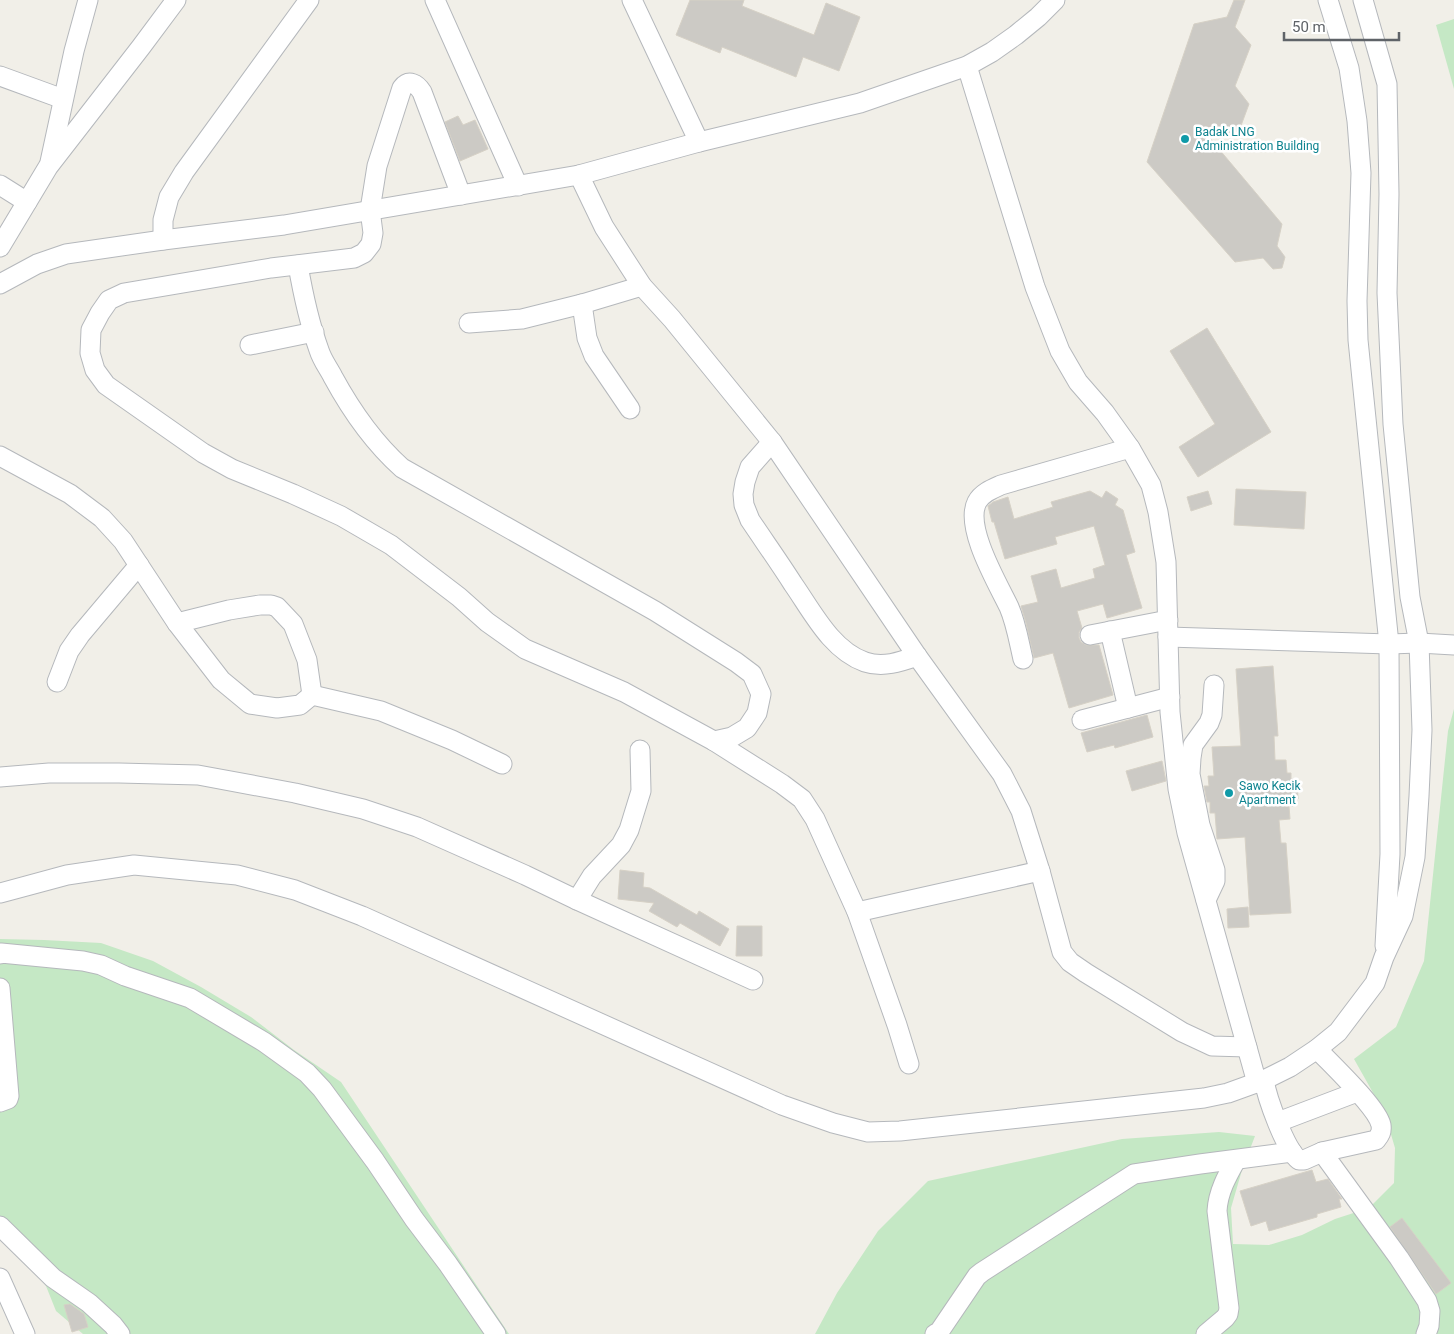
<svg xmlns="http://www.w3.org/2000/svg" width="1454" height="1334" font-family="Roboto,sans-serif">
<rect width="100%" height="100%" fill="#f1efe8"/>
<g fill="#c5e8c5">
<polygon points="1454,19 1454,89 1436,25"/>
<polygon points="1454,709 1454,1334 815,1334 837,1293 878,1231 928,1181 1122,1139 1219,1132 1255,1136 1242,1170 1231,1208 1233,1244 1269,1245 1302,1235 1335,1219 1369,1208 1394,1183 1395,1148 1385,1114 1354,1059 1396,1027 1424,961 1448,731"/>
<polygon points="0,939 44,940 101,943 153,961 201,987 251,1017 294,1050 341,1082 509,1334 83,1334 56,1311 46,1286 28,1261 0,1236"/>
</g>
<g fill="#cccac5" stroke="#d6d1c6">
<polygon points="690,0 744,0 742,6 814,35 826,3 860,17 839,71 803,57 796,77 722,47 720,53 676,35"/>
<polygon points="1234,0 1245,0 1235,27 1251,45 1235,86 1249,104 1239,131 1208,136 1282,224 1277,246 1285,257 1282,268 1273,269 1263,258 1235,262 1147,162 1194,24 1227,17"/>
<polygon points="458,116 463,125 475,120 488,149 460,161 445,122"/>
<polygon points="1207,328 1271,432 1198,477 1179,447 1215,424 1170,351"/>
<polygon points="1236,489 1306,492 1304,529 1234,525"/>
<polygon points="1090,491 1102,498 1106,491 1118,499 1115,505 1123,510 1135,552 1126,555 1142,608 1107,618 1103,604 1077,611 1082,628 1079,632 1079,638 1081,642 1086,645 1099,645 1113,695 1069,708 1053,653 1034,658 1026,623 1021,606 1038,602 1031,576 1056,569 1061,588 1095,578 1093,569 1105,565 1094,526 1055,537 1057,544 1005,559 994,522 992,522 988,506 993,502 1008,497 1014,519 1053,507 1051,502"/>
<polygon points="1208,491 1212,504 1191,511 1187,497"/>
<polygon points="1273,666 1278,736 1274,736 1275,760 1286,760 1287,773 1291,773 1291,779 1297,779 1298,799 1293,800 1293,806 1289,806 1290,819 1279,820 1281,843 1286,843 1291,913 1250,915 1245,837 1217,839 1215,813 1210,813 1210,802 1207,802 1204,786 1209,786 1208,776 1214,776 1212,747 1241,746 1236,669"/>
<polygon points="1147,715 1153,737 1115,748 1114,745 1087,752 1081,733"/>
<polygon points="1162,761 1166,781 1132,791 1126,771"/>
<polygon points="620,870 644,873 643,887 650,888 697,915 699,911 729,929 720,946 680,923 677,927 649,911 654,903 618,899"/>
<polygon points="1248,907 1249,927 1228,928 1227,909"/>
<polygon points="737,926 762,926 762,956 736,956"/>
<polygon points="1312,1170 1316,1182 1328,1179 1342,1199 1339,1199 1341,1207 1317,1214 1317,1217 1269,1231 1266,1221 1251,1226 1240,1191"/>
<polygon points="1402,1218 1451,1283 1436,1294 1390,1227"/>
<polygon points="70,1304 84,1314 88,1327 72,1332 64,1305"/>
</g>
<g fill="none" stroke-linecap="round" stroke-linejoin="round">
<g stroke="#b5b8bc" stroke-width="21">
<g id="minor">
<polyline points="435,0 518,186"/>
<polyline points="632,0 699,142"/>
<polyline points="1328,0 1349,68 1357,121 1361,173 1357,301 1358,340 1389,644 1390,854 1385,946"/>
<polyline points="967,66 1035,287 1060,351 1078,382 1105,413 1130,448 1151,485 1158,512 1166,562 1170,712 1178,789 1187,833 1257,1083"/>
<polyline points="0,76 63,99"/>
<polyline points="50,162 74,51 88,0"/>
<polyline points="579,175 604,227 642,286 672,319 772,442 917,656 1002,774 1021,811 1040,871 1062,952 1070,962 1086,973 1182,1032 1212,1046 1247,1047"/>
<polyline points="0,185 27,202"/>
<path d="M 461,195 L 422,92 C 417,84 409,79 402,88 L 377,166 L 370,210 L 373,233 L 371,244 L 364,253 L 354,258 L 271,268 L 124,293 L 109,300 L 100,313 L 91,330 L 90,353 L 95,370 L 106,385 L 203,453 L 232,469 L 293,494 L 341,516 L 391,545 L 459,597 L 487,622 L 525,649 L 624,692 L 714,741 L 782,784 L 802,799 L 815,819 L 857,912 L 897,1025 L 909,1064"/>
<polyline points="163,240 163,220 169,197 184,172 309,0"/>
<polyline points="0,247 48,167 141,47 176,0"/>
<path d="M 298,265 C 303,294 309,322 319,350 C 322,360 329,369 333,377 C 352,412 373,442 402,468 L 655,611 L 736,662 L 752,674 L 761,694 L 757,713 L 747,728 L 732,737 L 714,741"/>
<polyline points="0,284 37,264 66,254 163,240 284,225 579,175 699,142 860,103 967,66 992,52 1016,35 1038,17 1055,0"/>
<polyline points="582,304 587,338 594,356 630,409"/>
<polyline points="469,323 522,319 582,304 642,286"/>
<polyline points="250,345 314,332"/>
<path d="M 772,442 L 750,467 L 745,482 L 743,494 L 744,505 L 750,520 C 764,541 779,562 793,584 C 812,611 831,650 865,662 C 883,668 900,662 917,656"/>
<polyline points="0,456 70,494 102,518 123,541 177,623 221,680 250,704 277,708 300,705 312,695"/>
<polyline points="177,623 229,610 260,605 271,605 277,607 293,624 307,660 312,695"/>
<polyline points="1110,631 1128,708"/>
<polyline points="1090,635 1168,620"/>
<polyline points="1168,637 1389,644 1419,643 1454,645"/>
<path d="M 1023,659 C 1019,642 1016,623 1009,607 C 998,584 964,527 977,502 C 982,493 992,489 1001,485 L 1130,448"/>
<polyline points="57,682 69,651 80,635 139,565"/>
<polyline points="312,695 381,711 452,740 502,764"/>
<polyline points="1082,720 1170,697"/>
<polyline points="0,777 49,773 119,773 198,775 295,793 363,809 417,827 525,875 577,900 753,980"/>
<polyline points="0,893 67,875 134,865 237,875 295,890 362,916 782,1105 833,1123 868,1132 900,1131 1204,1098 1228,1093 1264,1080 1290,1067 1317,1049 1338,1032 1375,983 1384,957 1403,916 1415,857 1419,796 1422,730 1419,643 1410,597 1393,424 1387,293 1389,194 1387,84 1363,0"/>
<polyline points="577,900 592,876 621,845 629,830 641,791 640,750"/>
<polyline points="1206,900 1215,881 1215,870 1200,825 1190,774 1191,758 1193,745 1209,723 1212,715 1214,685"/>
<polyline points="857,912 1040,871"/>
<polyline points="0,954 1,953 83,961 101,965 125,976 190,998 264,1042 307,1073 322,1089 375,1161 414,1219 448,1264 496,1334"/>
<polyline points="0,988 9,1096 8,1099 0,1102"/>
<path d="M 1264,1080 C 1267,1098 1285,1149 1299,1160 L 1304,1160 L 1322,1152 L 1376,1140 C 1380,1135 1382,1132 1381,1125 C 1377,1107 1332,1065 1317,1049"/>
<polyline points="1278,1122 1357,1092"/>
<polyline points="1322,1152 1399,1258 1427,1301 1430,1311 1429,1326 1426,1334"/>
<polyline points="0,1226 53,1278 89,1303 113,1325 120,1334"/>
<polyline points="0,1278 25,1334"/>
<polyline points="935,1334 939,1332 977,1276 982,1272 1134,1174 1200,1164 1292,1152"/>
<path d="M 1206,1334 L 1225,1318 L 1228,1314 L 1229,1308 L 1217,1211 C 1218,1192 1227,1176 1236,1160"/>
</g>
</g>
<use href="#minor" stroke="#fff" stroke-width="19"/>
</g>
<g fill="#0f9aa8" stroke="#fff" stroke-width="2">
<circle cx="1185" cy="139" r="5"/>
<circle cx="1229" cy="793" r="5"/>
</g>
<g text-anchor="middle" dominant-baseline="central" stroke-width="5" stroke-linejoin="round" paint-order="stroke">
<g font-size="12" fill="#0d838f" stroke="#fff" text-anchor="start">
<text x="1195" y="132">Badak LNG<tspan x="1195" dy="14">Administration Building</tspan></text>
<text x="1239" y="786">Sawo Kecik<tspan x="1239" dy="14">Apartment</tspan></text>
</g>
</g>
<path d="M1284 32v8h115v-8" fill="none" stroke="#5f6368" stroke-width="2.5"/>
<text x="1292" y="32" font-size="15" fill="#5f6368" stroke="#ffffff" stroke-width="4" paint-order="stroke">50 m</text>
</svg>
